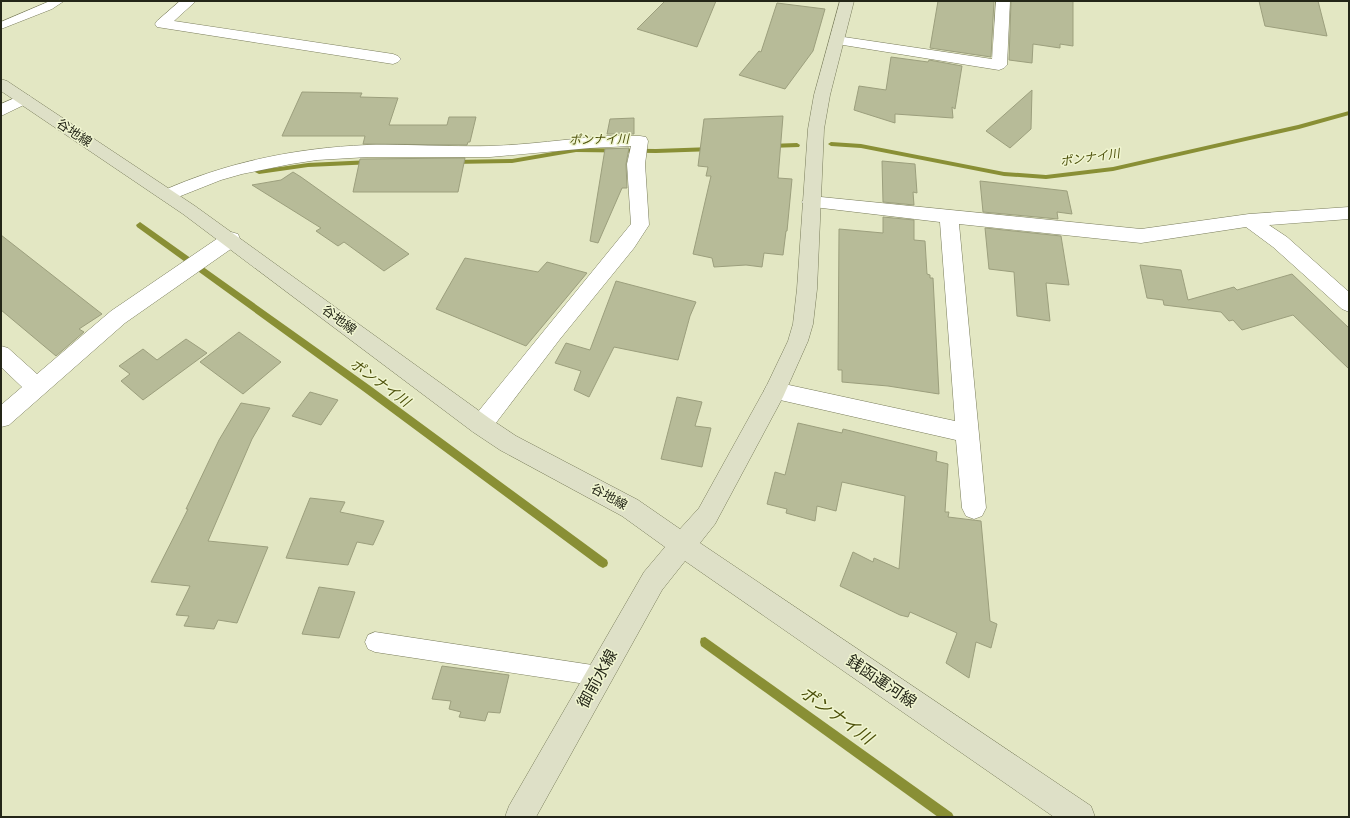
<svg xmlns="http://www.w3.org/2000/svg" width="1350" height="818" font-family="'Sofia Sans Condensed','Noto Sans JP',sans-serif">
<rect width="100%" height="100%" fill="#e3e7c3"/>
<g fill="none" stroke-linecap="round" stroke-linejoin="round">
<g fill="#898f35" fill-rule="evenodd">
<polygon points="1349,111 1349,115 1299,129 1113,171 1046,179 1004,176 861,148 831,146 828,144 831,142 861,144 1004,172 1046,175 1113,167 1298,125"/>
<polygon points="797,143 800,145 799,147 769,148 766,146 769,144"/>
<polygon points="712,147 715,149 714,151 656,153 576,152 512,163 452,164 448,162 452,160 512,159 576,148 656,149"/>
<polygon points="371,160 375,162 374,164 308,167 259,174 255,172 259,170 308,163"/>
<polygon points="140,222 369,385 607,560 608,563 607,566 603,568 599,566 363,391 137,227 136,225"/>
<polygon points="705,637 952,813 954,817 938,817 701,646 700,642 701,638"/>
</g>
</g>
<g fill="#b7bb98" stroke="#9c9f7d">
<polygon points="665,1 716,1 697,47 637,29"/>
<polygon points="938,1 994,1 991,57 930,48"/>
<polygon points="1011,1 1073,1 1073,46 1060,44 1060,48 1033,44 1032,63 1009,60"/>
<polygon points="1259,1 1318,1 1327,36 1265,26"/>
<polygon points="777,3 825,9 813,51 785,89 739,75 759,51 761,52"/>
<polygon points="891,57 928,62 929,60 962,66 955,109 952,107 953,118 895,114 895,123 854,110 859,86 886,90"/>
<polygon points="1032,90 1031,129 1010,148 986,131"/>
<polygon points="302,92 362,93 360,97 398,98 389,125 447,125 449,117 476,117 470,142 468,142 467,145 363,144 365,136 282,136"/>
<polygon points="783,116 778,178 792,179 787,231 786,231 783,255 764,253 762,267 746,265 714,267 712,258 693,254 711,176 706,176 708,167 698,166 704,119"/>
<polygon points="634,118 634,134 607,134 610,119"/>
<polygon points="629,148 626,164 627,188 622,188 598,243 590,241 605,149"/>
<polygon points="465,158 458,192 353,192 360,159"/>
<polygon points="882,161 915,164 917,193 913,192 914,205 883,202"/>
<polygon points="293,172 301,177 409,254 384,271 344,242 338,246 316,231 321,228 252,185 281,180"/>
<polygon points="980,181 1067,191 1072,214 1057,212 1058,219 983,212"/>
<polygon points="883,217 914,220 914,240 925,241 927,274 930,275 930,278 933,278 939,394 888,386 842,382 842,370 838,370 839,229 883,233"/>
<polygon points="985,228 1061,236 1069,285 1046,283 1050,321 1017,316 1014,272 989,269"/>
<polygon points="1,235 102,314 79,329 84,332 56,356 1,310"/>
<polygon points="465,258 538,272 547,262 587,273 526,346 436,309"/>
<polygon points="1140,265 1181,270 1188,300 1234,287 1237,290 1292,274 1349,328 1349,369 1293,315 1242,330 1233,320 1229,321 1221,312 1164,305 1163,300 1147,298"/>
<polygon points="616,281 696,302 690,316 678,360 614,347 589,397 574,390 581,371 555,363 566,343 590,350"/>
<polygon points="239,332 281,362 243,394 200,362"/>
<polygon points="186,339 207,353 143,400 121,381 130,374 119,366 143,349 157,360"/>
<polygon points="310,392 338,400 321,425 292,416"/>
<polygon points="677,397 702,402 695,426 711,428 702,467 661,459"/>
<polygon points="241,403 270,408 252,439 208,541 268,547 237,623 218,620 214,629 184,626 189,616 176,615 190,586 151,582 188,509 186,509 219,440"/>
<polygon points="798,423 842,433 843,429 937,452 936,461 948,464 945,512 949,512 948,517 981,521 990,621 997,624 991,648 976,642 969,678 946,663 957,633 910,612 908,617 900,615 840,586 853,552 873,562 874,558 899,569 905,496 842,482 836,511 817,506 815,521 786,513 787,509 767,504 775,472 785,475"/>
<polygon points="310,498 345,502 340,512 384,521 373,545 357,542 348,565 286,558"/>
<polygon points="319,587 355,592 339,638 302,634"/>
<polygon points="442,666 509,675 500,713 488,712 485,721 459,717 461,712 449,709 451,701 432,699"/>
</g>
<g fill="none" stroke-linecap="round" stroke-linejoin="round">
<g stroke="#7a7d5c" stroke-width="1">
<g id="lane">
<polygon points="50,1 64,1 52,9 1,29 1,22"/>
<polygon points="375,632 599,666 606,669 609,676 606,683 599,686 375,652 368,649 365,642 368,635"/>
</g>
</g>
<g stroke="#7a7d5c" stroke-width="1">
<g id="street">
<polygon points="180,1 196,1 174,21 393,54 398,56 401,59 398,62 393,64 157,27 155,24 157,21"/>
<polygon points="996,1 1010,1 1007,65 1004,68 999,70 837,44 832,43 830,40 832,37 837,36 992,59"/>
<polygon points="24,94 30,96 32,99 30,102 1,116 1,104"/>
<path d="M 606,136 L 640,136 L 646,137 L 648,141 L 645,164 L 649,225 L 634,248 L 560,339 L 489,432 L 481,434 L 473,432 L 470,425 L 473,418 L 631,224 L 627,164 L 631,146 L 590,148 L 490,157 L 368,157 L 317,160 L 291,164 L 242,174 L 221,180 L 168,201 L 162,199 L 159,195 L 162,191 C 227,162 296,148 367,145 C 408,144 448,147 489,146 C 528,145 567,139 606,136 Z"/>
<polygon points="811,196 1141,229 1249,214 1349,207 1349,219 1269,225 1287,237 1349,292 1349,312 1342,309 1273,247 1246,227 1141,243 959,224 986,508 982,516 974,519 966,516 962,508 956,440 767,397 764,391 767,385 775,382 955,421 940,222 805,206 802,202 805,198"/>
<polygon points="231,232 238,234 240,239 238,244 125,323 9,425 1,427 1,405 22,387 1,367 1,346 8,348 37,374 111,311 224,234"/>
</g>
</g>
<g stroke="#7a7d5c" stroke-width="1">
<polygon id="secondary" points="840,1 854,1 830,95 824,129 817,289 813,324 808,341 783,397 715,524 700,543 1091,806 1095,817 1054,817 685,561 662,590 536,817 505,817 509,806 644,572 665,547 622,516 500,450 473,432 183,214 1,91 1,79 7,81 195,206 489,418 516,436 638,500 680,529 699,508 766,387 788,341 793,324 797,289 808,129 814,95"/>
</g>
<use href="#lane" fill="#fff" fill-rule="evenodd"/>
<use href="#street" fill="#fff" fill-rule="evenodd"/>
<use href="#secondary" fill="#dee0c7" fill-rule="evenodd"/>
</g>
<g text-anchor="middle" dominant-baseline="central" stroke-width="3" stroke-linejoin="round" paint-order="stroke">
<g font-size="12" font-style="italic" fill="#4b4f09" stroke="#f0f5d0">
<text transform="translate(599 140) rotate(-1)">ポンナイ川</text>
<text transform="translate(1090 158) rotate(-8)">ポンナイ川</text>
</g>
<g font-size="13" fill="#242618" stroke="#f0f5d0">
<text transform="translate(74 133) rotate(34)">谷地線</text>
<text transform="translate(339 320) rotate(37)">谷地線</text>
<text transform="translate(609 497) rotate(29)">谷地線</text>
</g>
<g font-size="14" font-style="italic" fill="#4b4f09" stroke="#f0f5d0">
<text transform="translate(380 383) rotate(36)">ポンナイ川</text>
</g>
<g font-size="16" fill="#242618" stroke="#f0f5d0">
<text transform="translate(598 679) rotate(-61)">御前水線</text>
<text transform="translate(881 682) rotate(34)">銭函運河線</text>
</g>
<g font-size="17" font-style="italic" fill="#4b4f09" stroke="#f0f5d0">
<text transform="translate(836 716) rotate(36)">ポンナイ川</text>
</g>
</g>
<rect width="1350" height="818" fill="none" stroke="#242618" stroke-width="4"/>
</svg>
